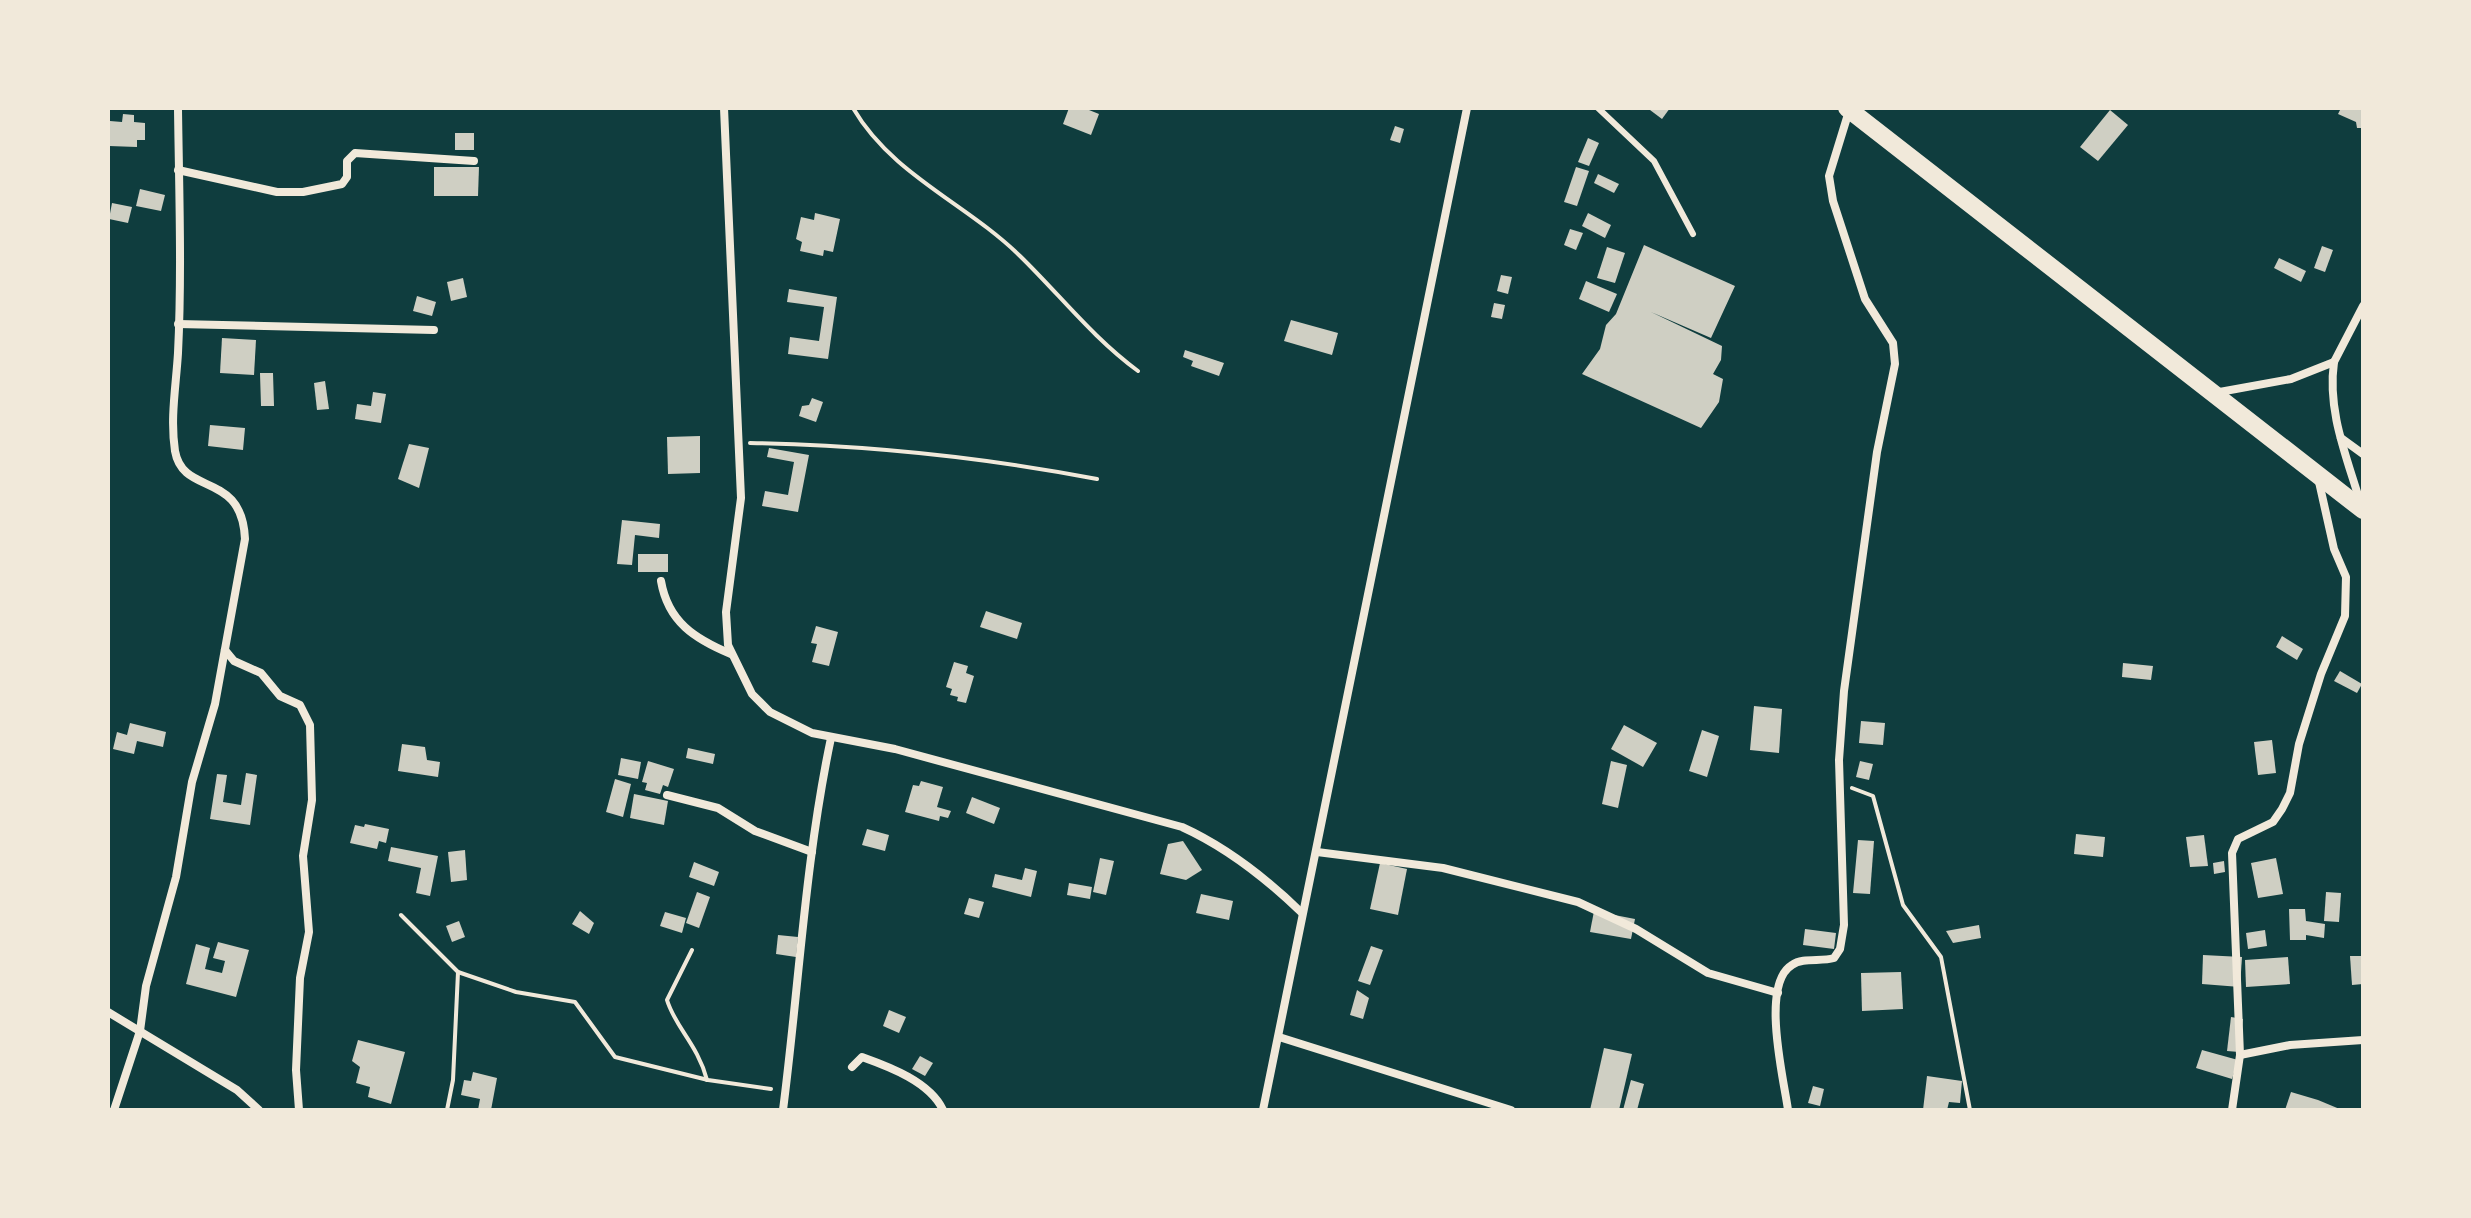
<svg xmlns="http://www.w3.org/2000/svg" width="2471" height="1218" font-family="'Asap Condensed',sans-serif">
<rect width="100%" height="100%" fill="#0f3d3e"/>
<g fill="#cfcfc3">
<polygon points="1069,108 1084,108 1099,114 1091,135 1063,124"/>
<polygon points="1652,108 1670,108 1662,119 1650,110"/>
<polygon points="2341,108 2363,110 2361,128 2357,128 2356,122 2338,114"/>
<polygon points="2110,110 2128,125 2098,161 2080,147"/>
<polygon points="123,114 134,115 134,122 145,123 145,140 137,140 137,147 109,146 110,121 122,122"/>
<polygon points="1395,126 1404,129 1400,143 1390,140"/>
<rect x="455" y="133" width="19" height="17"/>
<polygon points="1588,138 1599,143 1589,166 1578,162"/>
<polygon points="434,167 479,167 478,196 434,196"/>
<polygon points="1576,167 1589,171 1577,206 1564,202"/>
<polygon points="1598,174 1619,184 1614,193 1594,183"/>
<polygon points="140,189 165,195 161,211 136,206"/>
<polygon points="112,203 132,207 128,223 109,219"/>
<polygon points="815,213 840,219 833,252 824,250 823,256 800,251 802,242 796,239 801,217 814,220"/>
<polygon points="1588,213 1611,225 1605,238 1582,226"/>
<polygon points="1570,229 1583,233 1576,250 1564,245"/>
<polygon points="1644,245 1735,286 1711,338 1651,312 1722,346 1721,360 1713,374 1723,379 1719,402 1701,428 1582,374 1600,349 1606,325 1616,314"/>
<polygon points="2322,246 2333,250 2325,272 2314,268"/>
<polygon points="1607,247 1625,253 1615,283 1597,278"/>
<polygon points="2279,258 2306,271 2301,282 2274,268"/>
<polygon points="1501,275 1512,277 1508,294 1497,291"/>
<polygon points="463,278 467,297 451,301 447,282"/>
<polygon points="1586,281 1617,294 1609,312 1579,299"/>
<polygon points="789,289 837,297 828,359 788,354 790,337 819,341 824,307 787,302"/>
<polygon points="417,296 436,302 432,316 413,311"/>
<polygon points="1494,303 1505,305 1502,319 1491,317"/>
<polygon points="1291,320 1338,333 1332,355 1284,341"/>
<polygon points="222,338 256,340 254,375 220,373"/>
<polygon points="1185,350 1224,363 1219,376 1191,366 1193,361 1183,357"/>
<polygon points="260,373 273,373 274,406 261,406"/>
<polygon points="325,381 329,409 317,410 314,383"/>
<polygon points="373,392 386,394 381,423 355,419 357,404 371,406"/>
<polygon points="812,398 823,402 816,422 799,416 802,406 809,405"/>
<polygon points="210,425 245,428 243,450 208,446"/>
<polygon points="700,436 700,473 668,474 667,437"/>
<polygon points="409,444 429,448 419,488 398,479"/>
<polygon points="769,448 809,455 798,512 762,506 765,491 788,495 794,462 767,457"/>
<polygon points="622,520 660,524 659,538 635,535 632,565 617,564"/>
<rect x="638" y="554" width="30" height="18"/>
<polygon points="986,611 1022,623 1017,639 980,627"/>
<polygon points="816,626 838,632 829,666 812,662 817,644 811,643"/>
<polygon points="2282,636 2303,649 2297,660 2276,647"/>
<polygon points="954,662 968,666 966,673 974,676 966,703 957,701 958,697 950,695 952,689 946,687"/>
<polygon points="2123,663 2153,666 2151,680 2122,677"/>
<polygon points="2340,671 2362,684 2357,693 2334,681"/>
<polygon points="1754,706 1782,709 1779,753 1750,750"/>
<polygon points="1861,721 1885,723 1883,745 1859,743"/>
<polygon points="130,723 166,732 163,747 137,741 134,754 113,749 117,732 127,735"/>
<polygon points="1624,725 1657,743 1643,767 1611,749"/>
<polygon points="1702,730 1719,736 1707,777 1689,771"/>
<polygon points="2272,740 2276,773 2258,775 2254,742"/>
<polygon points="402,744 425,747 427,760 440,762 438,777 398,771"/>
<polygon points="688,748 715,754 713,764 686,758"/>
<polygon points="621,758 641,762 638,779 618,775"/>
<polygon points="648,761 674,769 668,787 663,785 660,794 645,790 647,783 642,782"/>
<polygon points="1611,761 1627,765 1618,808 1602,804"/>
<polygon points="1860,761 1873,764 1869,780 1856,777"/>
<polygon points="246,773 257,775 250,825 210,819 217,774 227,775 223,802 241,805"/>
<polygon points="615,779 631,784 623,817 606,812"/>
<polygon points="921,781 943,787 937,807 951,811 948,818 940,816 939,821 905,812 913,785 919,786"/>
<polygon points="634,794 668,801 664,825 630,818"/>
<polygon points="972,797 1000,808 994,824 966,813"/>
<polygon points="365,824 389,829 386,843 379,841 377,849 350,843 355,825 364,827"/>
<polygon points="867,829 889,835 885,851 862,845"/>
<polygon points="2076,834 2105,837 2103,857 2074,854"/>
<polygon points="2204,835 2208,866 2190,867 2186,837"/>
<polygon points="1858,840 1874,841 1870,894 1853,893"/>
<polygon points="1183,841 1202,870 1186,880 1160,874 1168,844"/>
<polygon points="391,847 438,856 430,896 416,893 421,868 388,861"/>
<polygon points="465,850 467,880 451,882 448,852"/>
<polygon points="1100,858 1114,861 1106,895 1093,892"/>
<polygon points="2276,858 2283,894 2258,898 2251,863"/>
<polygon points="2224,861 2225,872 2214,874 2213,863"/>
<polygon points="694,862 719,872 714,886 689,877"/>
<polygon points="1380,863 1407,869 1398,915 1370,909"/>
<polygon points="1025,868 1037,871 1031,897 992,887 995,874 1022,880"/>
<polygon points="1069,883 1092,887 1090,899 1067,895"/>
<polygon points="697,892 710,897 699,928 686,923"/>
<polygon points="2326,892 2341,893 2339,922 2324,921"/>
<polygon points="1201,894 1233,901 1229,920 1196,913"/>
<polygon points="969,898 984,902 979,918 964,914"/>
<polygon points="2289,909 2305,909 2306,921 2325,924 2324,938 2306,935 2306,940 2290,940"/>
<polygon points="580,911 594,923 589,934 572,924"/>
<polygon points="1594,911 1635,919 1631,939 1590,932"/>
<polygon points="665,912 686,918 682,933 660,926"/>
<polygon points="459,921 465,937 452,942 446,926"/>
<polygon points="1979,925 1981,938 1953,943 1946,931"/>
<polygon points="1805,929 1836,933 1834,949 1803,945"/>
<polygon points="2265,930 2267,946 2248,949 2246,933"/>
<polygon points="778,935 798,937 796,957 776,954"/>
<polygon points="218,942 249,950 236,997 186,984 196,944 210,948 205,969 222,973 225,961 213,958"/>
<polygon points="1371,946 1383,950 1370,985 1358,981"/>
<polygon points="2203,955 2242,957 2240,987 2202,984"/>
<polygon points="2350,956 2361,956 2363,984 2352,985"/>
<polygon points="2288,957 2290,984 2246,987 2245,960"/>
<polygon points="1901,972 1903,1009 1862,1011 1861,973"/>
<polygon points="1357,990 1369,998 1363,1019 1350,1015"/>
<polygon points="889,1010 906,1017 899,1033 883,1026"/>
<polygon points="2231,1017 2243,1019 2239,1052 2227,1051"/>
<polygon points="358,1040 405,1052 391,1104 368,1097 370,1087 356,1083 360,1067 352,1061"/>
<polygon points="1604,1048 1632,1054 1619,1110 1590,1110"/>
<polygon points="2202,1050 2238,1060 2232,1079 2196,1068"/>
<polygon points="920,1056 933,1063 925,1076 912,1069"/>
<polygon points="473,1072 497,1078 491,1110 478,1110 480,1099 461,1095 464,1080 471,1081"/>
<polygon points="1927,1076 1962,1081 1960,1103 1949,1102 1947,1110 1923,1110"/>
<polygon points="1631,1080 1644,1084 1637,1110 1623,1110"/>
<polygon points="1813,1086 1824,1089 1820,1106 1808,1103"/>
<polygon points="2291,1092 2318,1100 2342,1110 2285,1110"/>
</g>
<g fill="none" stroke-linecap="round" stroke-linejoin="round">
<g stroke="#f1e9da" stroke-width="4">
<path d="M 853,108 C 892,175 966,203 1020,256 C 1060,295 1093,338 1138,371"/>
<path d="M 750,443 C 867,445 982,457 1097,479"/>
<polyline points="1852,788 1873,796 1903,905 1941,957 1970,1110"/>
<polyline points="401,915 458,972 516,992 575,1002 615,1057 708,1080 771,1089"/>
<path d="M 692,950 L 667,1000 C 675,1027 698,1045 707,1080"/>
<polyline points="447,1110 453,1080 458,972"/>
</g>
<polyline stroke="#f1e9da" stroke-width="6" points="1598,108 1654,161 1693,234"/>
<g stroke="#f1e9da" stroke-width="8">
<path d="M 724,108 L 741,498 L 726,612 L 728,645 L 752,694 L 770,712 L 812,733 L 895,749 L 1182,827 C 1228,848 1266,878 1302,913"/>
<polyline points="178,170 277,192 303,192 342,184 347,177 347,161 355,153 474,161"/>
<polyline points="178,324 434,330"/>
<path d="M 2334,362 C 2327,412 2347,457 2361,505"/>
<polyline points="2214,393 2291,379 2334,362 2363,306"/>
<polyline points="2341,438 2363,454"/>
<path d="M 661,581 C 668,622 695,639 731,654"/>
<polyline points="225,650 234,661 261,673 280,696 300,705 310,725 312,800 303,856 309,932 300,978 296,1070 299,1110"/>
<polyline points="667,795 718,808 755,831 812,852"/>
<polyline points="1317,852 1443,868 1578,902 1636,929 1708,973 1778,993"/>
<polyline points="108,1012 237,1090 259,1110"/>
<polyline points="1279,1037 1511,1110"/>
<polyline points="2240,1055 2290,1045 2363,1040"/>
<path d="M 852,1067 L 862,1057 C 890,1067 930,1082 943,1110"/>
<path d="M 114,1110 L 140,1031 L 146,986 L 176,877 L 192,782 L 215,704 L 245,539 C 242,470 183,497 175,451 C 170,418 176,386 178,353 C 182,272 179,189 178,108"/>
<path d="M 783,1110 C 799,986 805,861 831,738"/>
<polyline points="1263,1110 1467,108"/>
<path d="M 1788,1110 C 1784,1080 1760,984 1792,965 C 1803,957 1821,962 1834,958 L 1840,949 L 1844,925 L 1839,760 L 1844,691 L 1877,452 L 1895,364 L 1893,343 L 1865,299 L 1833,201 L 1829,176 L 1849,111"/>
<polyline points="2232,1110 2240,1055 2232,853 2238,839 2273,822 2282,809 2290,793 2299,744 2321,674 2345,616 2346,577 2334,549 2319,482"/>
</g>
<polyline stroke="#f1e9da" stroke-width="18" points="1847,108 2363,510"/>
</g>
<rect width="2471" height="1218" fill="none" stroke="#f1e9da" stroke-width="220"/>
</svg>
